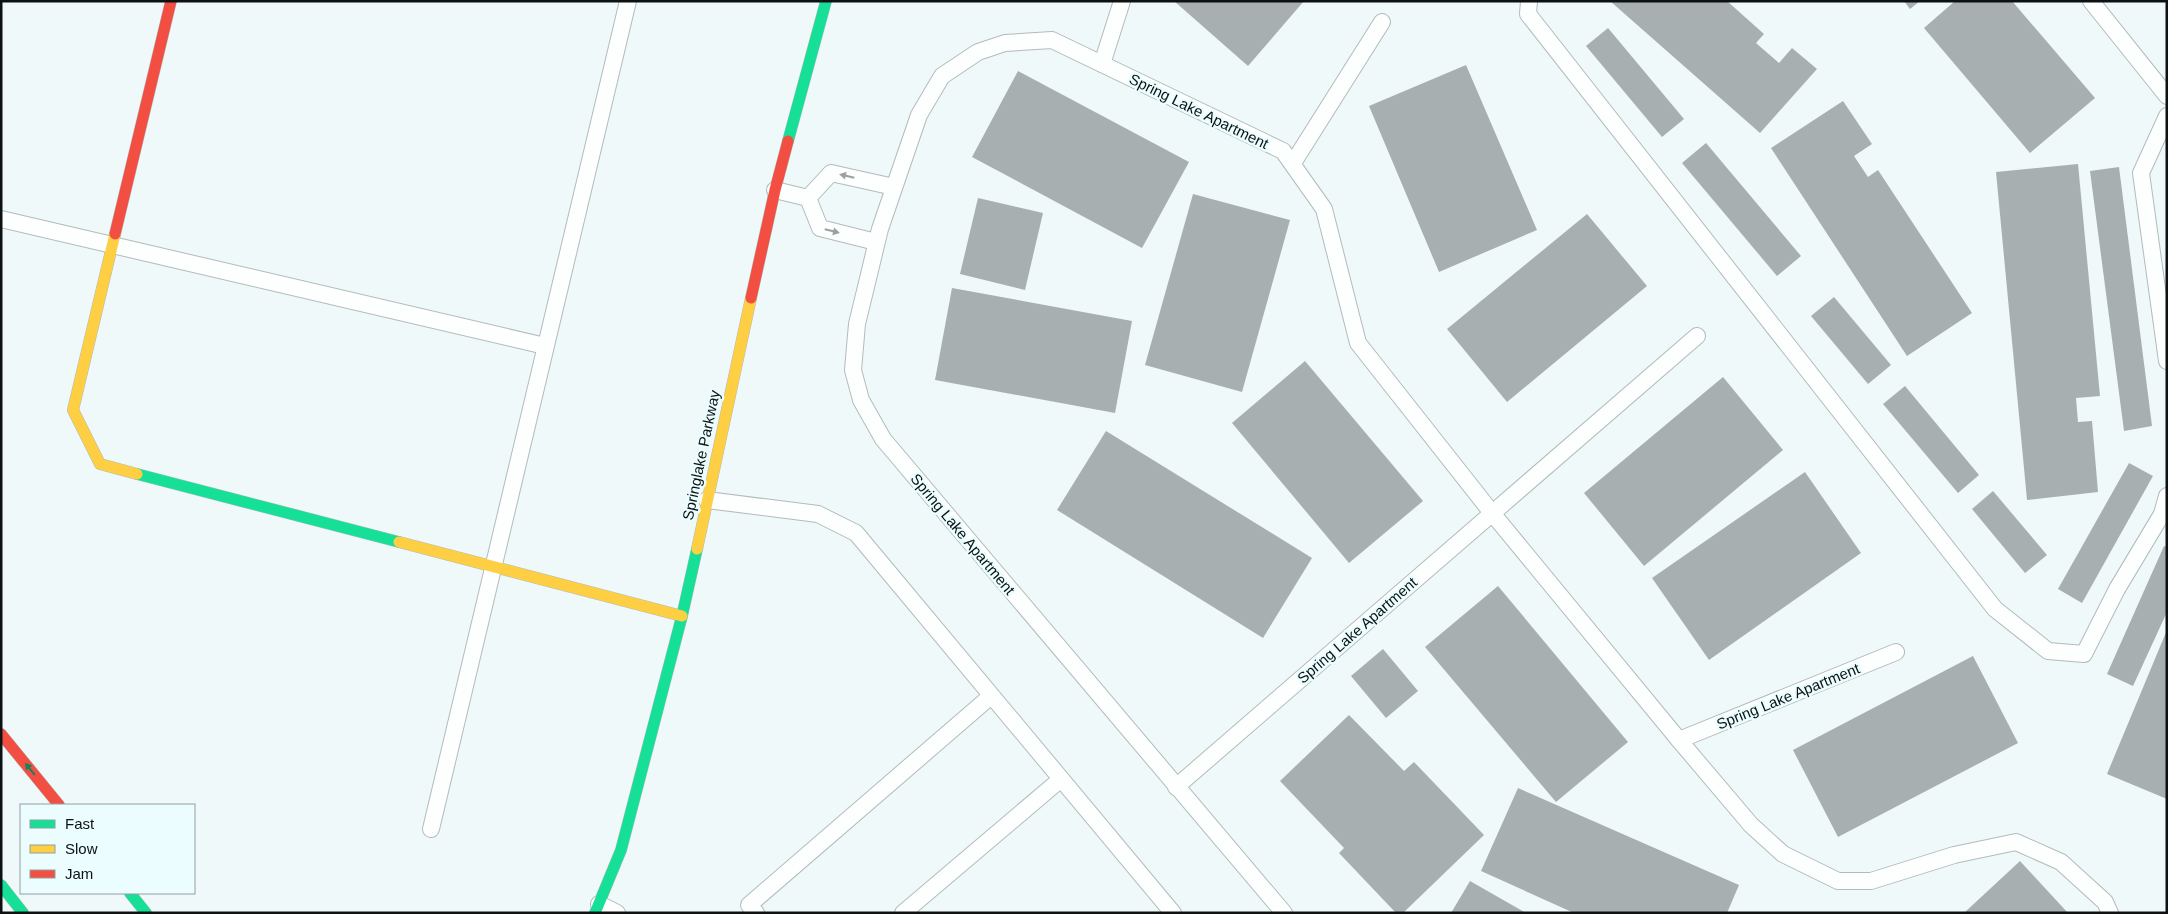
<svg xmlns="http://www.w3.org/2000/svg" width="2168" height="914" font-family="Arial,sans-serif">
<rect width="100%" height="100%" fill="#eff9fa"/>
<g fill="#a8afb0">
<polygon points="1174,1 1304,1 1248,66"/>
<polygon points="1610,1 1727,1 1764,34 1756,43 1779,63 1792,48 1817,69 1760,133"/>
<polygon points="1904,1 1920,1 1910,9"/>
<polygon points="1955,1 2012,1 2095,98 2030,153 1924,28"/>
<polygon points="1608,28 1684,119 1662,137 1586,46"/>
<polygon points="1466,65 1537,230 1439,272 1369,106"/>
<polygon points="1018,71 1189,162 1142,248 972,157"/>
<polygon points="1843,101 1872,144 1854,156 1868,177 1878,170 1972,313 1907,356 1771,148"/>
<polygon points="1706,143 1801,256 1777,276 1682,163"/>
<polygon points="2078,164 2100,396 2076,398 2078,422 2092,421 2098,492 2027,500 1996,172"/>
<polygon points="2119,167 2152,426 2124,431 2090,171"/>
<polygon points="1193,194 1290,220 1242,392 1145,365"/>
<polygon points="978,198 1043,213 1025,290 960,274"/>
<polygon points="1587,214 1647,286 1507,402 1447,329"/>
<polygon points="952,288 1132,321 1115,413 935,380"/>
<polygon points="1834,297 1891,365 1868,384 1811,316"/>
<polygon points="1305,361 1423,501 1349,563 1232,423"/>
<polygon points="1723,377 1783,450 1644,566 1584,493"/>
<polygon points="1905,386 1979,475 1958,493 1883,404"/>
<polygon points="1106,431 1312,558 1263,638 1057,510"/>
<polygon points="2129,463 2153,476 2082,603 2058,589"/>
<polygon points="1805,472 1861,553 1709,660 1652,578"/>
<polygon points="1993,491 2047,555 2025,573 1972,509"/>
<polygon points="2164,546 2167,547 2167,612 2133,686 2107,674"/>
<polygon points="1498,586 1628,742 1556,802 1425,647"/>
<polygon points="2167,630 2167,799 2107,774"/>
<polygon points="1383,649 1418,691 1386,718 1351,676"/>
<polygon points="1973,656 2018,743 1838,837 1793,750"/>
<polygon points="1349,715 1404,771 1414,762 1484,835 1403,913 1396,913 1339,853 1344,848 1280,781"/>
<polygon points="1518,788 1739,885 1727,913 1574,913 1481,871"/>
<polygon points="2020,861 2068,913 1964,913"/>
<polygon points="1470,881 1526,913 1451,913"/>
</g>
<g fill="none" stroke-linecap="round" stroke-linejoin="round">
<g stroke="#b3bbbb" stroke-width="18">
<g id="lane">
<polyline points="1529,1 1528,14 1995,609 2048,651 2084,654 2117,589 2162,514 2167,496"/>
<polyline points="2091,1 2167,96"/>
<polyline points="1102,64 1122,1"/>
<polyline points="2167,116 2141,173 2167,361"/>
<polyline points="1293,163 1382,22"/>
<polyline points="775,190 808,198"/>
<polyline points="808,198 831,173 894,187"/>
<polyline points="808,198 820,228 876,242"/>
<polyline points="1,219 545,346"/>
<polyline points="707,500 818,514 856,533 1173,913"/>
<polyline points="1679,740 1896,652"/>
<polyline points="1176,787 1697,336"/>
<polyline points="431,829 628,1"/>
<polyline points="599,904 617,913"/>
<polyline points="756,913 749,905 991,696"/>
<polyline points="903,913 1061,779"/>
<polyline points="1284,913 883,439 861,400 853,370 857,324 880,229 919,115 942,76 978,52 1005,43 1052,40 1283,151 1324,209 1358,343 1492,513 1679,740 1751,825 1783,854 1838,881 1871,881 1954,855 2016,842 2061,862 2105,902 2110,913"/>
</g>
</g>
<g stroke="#b3bbbb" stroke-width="12">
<g id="fast">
<polyline points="788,141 826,1"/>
<polyline points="137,474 399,542"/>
<polyline points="1,885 23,913"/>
<polyline points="130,893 146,913"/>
<polyline points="595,913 621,850 682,616 697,549"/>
</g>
</g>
<g stroke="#b3bbbb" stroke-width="12">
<g id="slow">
<polyline points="115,234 73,410 100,464 137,474"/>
<polyline points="399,542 682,616"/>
<polyline points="697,549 751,298"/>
</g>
</g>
<g stroke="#b3bbbb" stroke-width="12">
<g id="jam">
<polyline points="115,234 171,1"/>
<polyline points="751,298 775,190 788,141"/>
<polyline points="1,734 59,805"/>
</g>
</g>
<use href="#lane" stroke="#fdfefe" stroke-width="16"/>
<use href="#fast" stroke="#16e098" stroke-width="11"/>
<use href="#slow" stroke="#ffcf43" stroke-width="11"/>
<use href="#jam" stroke="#f24e42" stroke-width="11"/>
</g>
<defs><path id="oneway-solid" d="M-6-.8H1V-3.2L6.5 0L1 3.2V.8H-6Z" transform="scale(1.25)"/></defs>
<g fill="#9da0a0">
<use href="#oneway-solid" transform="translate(847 176) rotate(-167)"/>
<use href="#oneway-solid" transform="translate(832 231) rotate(14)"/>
</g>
<use fill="#12835c" href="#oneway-solid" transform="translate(30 769) rotate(-129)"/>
<g text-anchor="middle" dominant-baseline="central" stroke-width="5" stroke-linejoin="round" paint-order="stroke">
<g font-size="15" fill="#0c1213" stroke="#ebfdfe">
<text transform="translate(1199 111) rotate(26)">Spring Lake Apartment</text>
<text transform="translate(701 455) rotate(-78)">Springlake Parkway</text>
<text transform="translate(963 534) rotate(50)">Spring Lake Apartment</text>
<text transform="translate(1357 630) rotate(-41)">Spring Lake Apartment</text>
<text transform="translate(1788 696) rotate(-22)">Spring Lake Apartment</text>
</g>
</g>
<rect width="2168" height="914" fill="none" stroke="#0c1213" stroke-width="5"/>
<rect x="20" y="804" width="175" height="90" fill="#ebfdfe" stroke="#929fa0"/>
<rect x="30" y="820" width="25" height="8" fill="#16e098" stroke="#929fa0"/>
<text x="65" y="829" font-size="15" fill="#0c1213">Fast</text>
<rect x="30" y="845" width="25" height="8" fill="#ffcf43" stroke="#929fa0"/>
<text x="65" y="854" font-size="15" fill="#0c1213">Slow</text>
<rect x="30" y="870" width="25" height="8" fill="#f24e42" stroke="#929fa0"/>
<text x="65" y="879" font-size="15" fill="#0c1213">Jam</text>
</svg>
